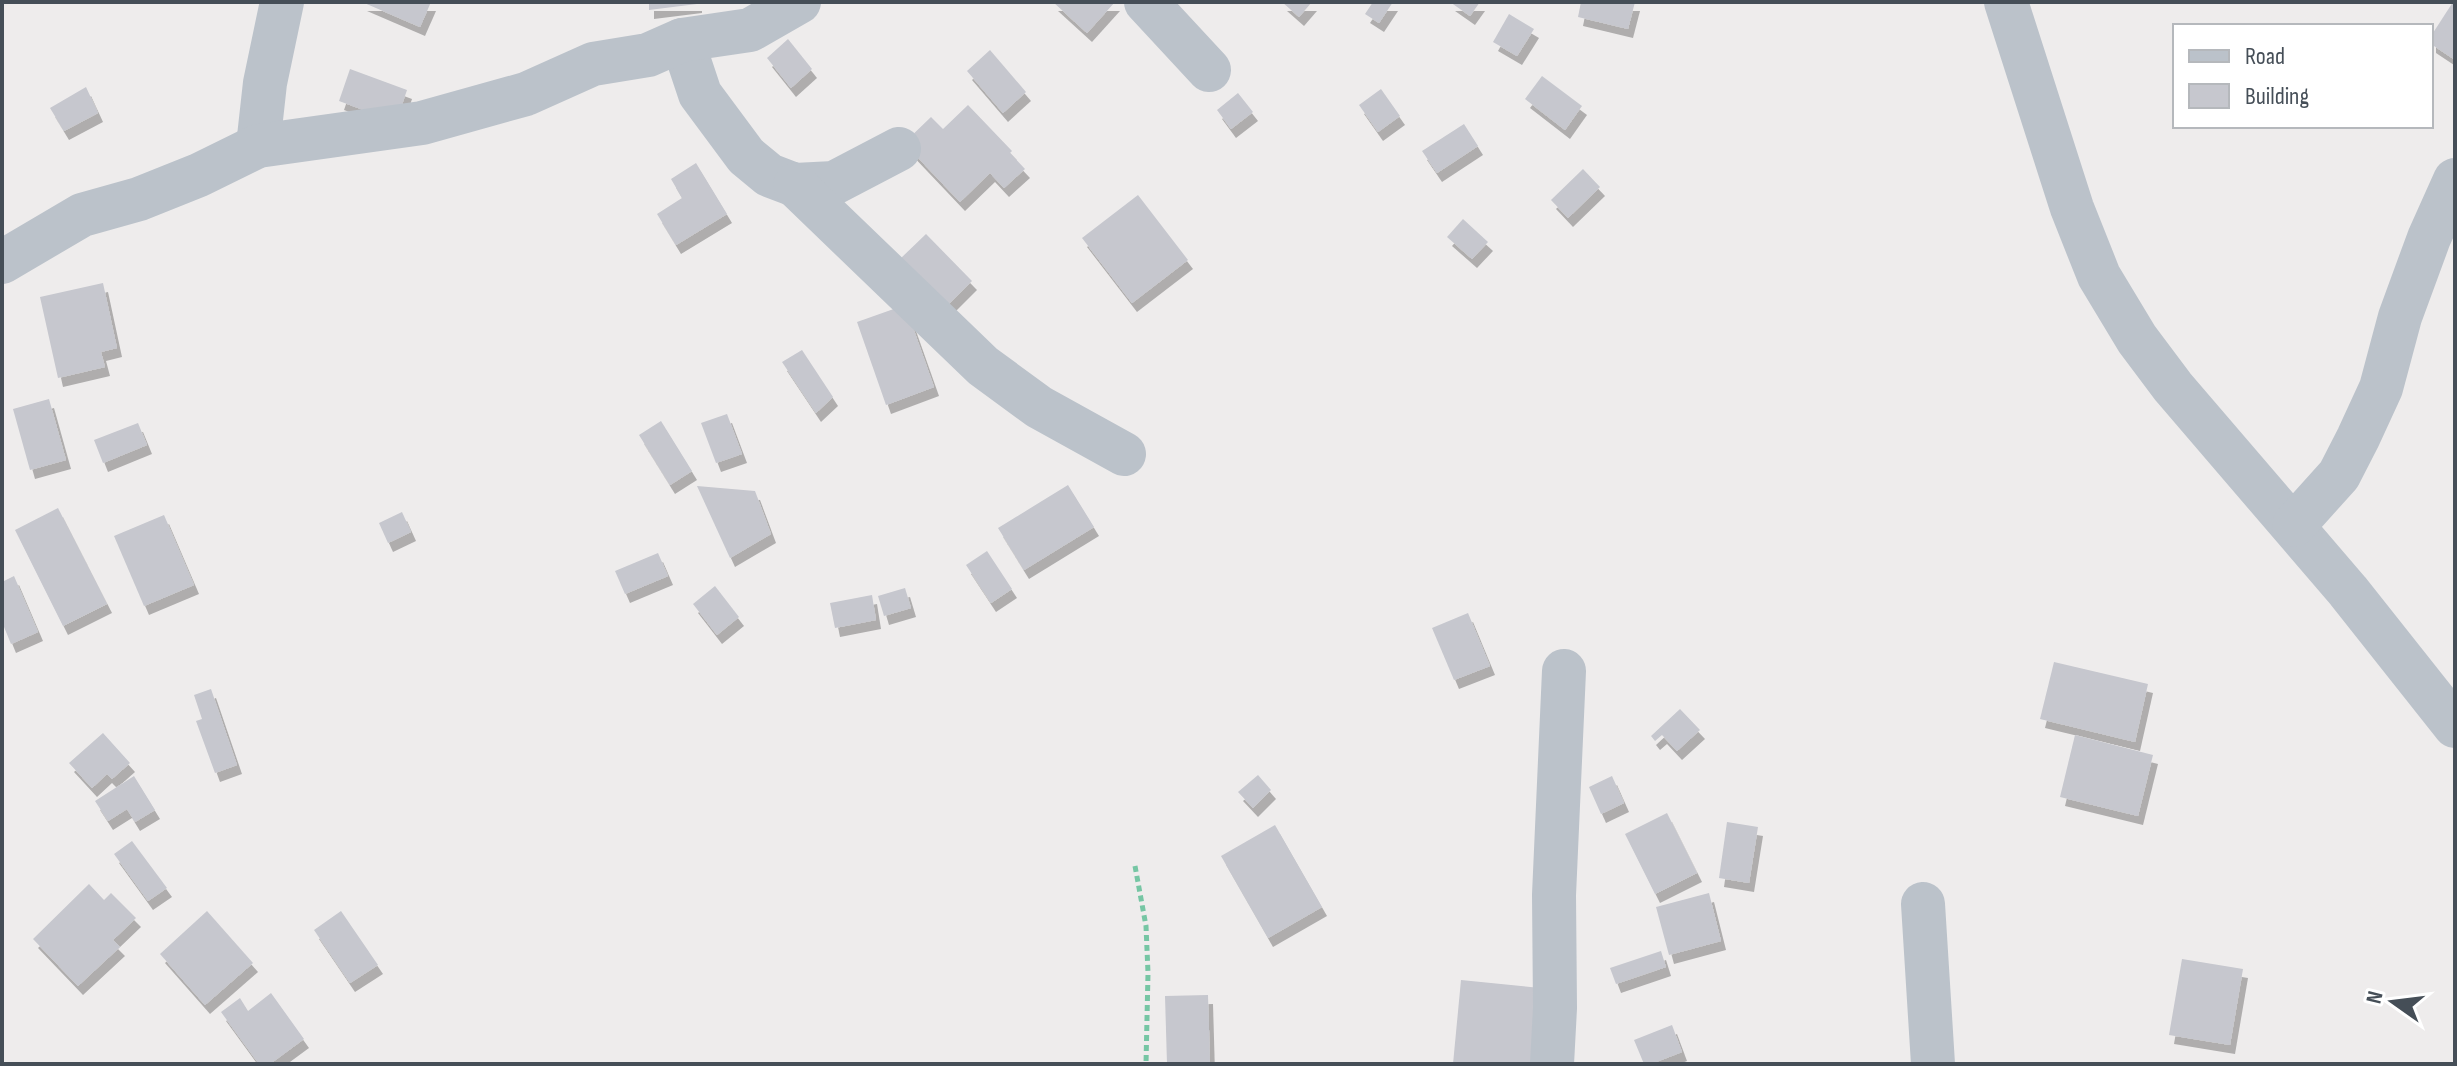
<svg xmlns="http://www.w3.org/2000/svg" width="2457" height="1066" font-family="'Sofia Sans Condensed',sans-serif">
<defs>
<filter id="shadow"><feDropShadow dx="5" dy="9" stdDeviation="0" flood-color="#0004"/></filter>
</defs>
<rect width="100%" height="100%" fill="#eeecec"/>
<g fill="#c6c7ce" filter="url(#shadow)">
<polygon points="362,2 431,2 420,27"/>
<polygon points="649,2 697,2 697,4 649,10"/>
<polygon points="1053,2 1115,2 1087,33"/>
<polygon points="1282,2 1312,2 1299,17"/>
<polygon points="1373,2 1393,2 1379,23 1365,14"/>
<polygon points="1450,2 1480,2 1470,16"/>
<polygon points="1581,2 1635,2 1628,29 1578,17"/>
<polygon points="2453,2 2455,2 2455,60 2431,44 2431,36"/>
<polygon points="1509,14 1534,29 1517,56 1493,42"/>
<polygon points="788,39 812,69 791,88 767,58"/>
<polygon points="990,50 1026,92 1003,113 967,71"/>
<polygon points="350,69 407,90 396,122 339,101"/>
<polygon points="1542,76 1582,106 1565,130 1525,99"/>
<polygon points="86,87 98,113 64,131 50,108"/>
<polygon points="1381,89 1400,116 1378,132 1359,105"/>
<polygon points="1238,93 1253,112 1231,129 1217,110"/>
<polygon points="968,105 1012,151 1010,153 1025,169 1004,188 990,173 960,202 904,143 931,117 943,129"/>
<polygon points="1464,124 1478,146 1437,173 1422,151"/>
<polygon points="696,163 727,214 676,245 657,214 682,198 671,179"/>
<polygon points="1583,169 1600,187 1568,218 1551,200"/>
<polygon points="1138,195 1188,260 1132,303 1082,238"/>
<polygon points="1463,219 1488,242 1472,259 1447,237"/>
<polygon points="926,234 972,281 946,307 900,259"/>
<polygon points="103,283 117,348 101,352 105,367 58,378 40,297"/>
<polygon points="905,305 934,387 886,405 857,322"/>
<polygon points="802,350 833,397 816,413 782,362"/>
<polygon points="49,399 66,460 30,470 13,409"/>
<polygon points="727,414 742,454 716,463 701,423"/>
<polygon points="661,421 692,471 670,485 639,435"/>
<polygon points="138,423 147,445 103,463 94,440"/>
<polygon points="1068,485 1094,527 1024,570 998,528"/>
<polygon points="697,486 755,491 771,534 730,558"/>
<polygon points="58,508 107,604 63,626 15,530"/>
<polygon points="402,512 411,532 388,543 379,523"/>
<polygon points="164,515 194,585 144,606 114,536"/>
<polygon points="987,551 1012,589 991,603 966,565"/>
<polygon points="658,553 668,576 625,594 615,571"/>
<polygon points="14,576 38,632 11,644 2,622 2,582"/>
<polygon points="715,586 739,617 717,635 693,604"/>
<polygon points="905,588 911,608 884,616 878,596"/>
<polygon points="872,595 876,620 835,628 830,603"/>
<polygon points="1468,613 1490,666 1454,680 1432,628"/>
<polygon points="2054,662 2148,684 2135,742 2040,719"/>
<polygon points="211,689 237,765 215,773 196,721 202,719 194,695"/>
<polygon points="1680,709 1700,730 1677,751 1662,735 1655,741 1651,736"/>
<polygon points="103,733 130,763 112,779 107,774 92,788 69,763"/>
<polygon points="2075,735 2153,755 2138,816 2060,797"/>
<polygon points="1258,775 1271,790 1253,808 1238,792"/>
<polygon points="134,776 155,810 135,822 127,809 108,821 95,801"/>
<polygon points="1612,776 1624,803 1601,814 1589,787"/>
<polygon points="1667,813 1697,873 1655,894 1625,834"/>
<polygon points="1727,822 1758,827 1749,883 1719,878"/>
<polygon points="1275,825 1322,907 1268,938 1221,856"/>
<polygon points="132,841 167,888 148,901 114,854"/>
<polygon points="89,884 104,900 111,893 136,918 113,940 120,947 78,986 33,939"/>
<polygon points="1709,893 1721,941 1669,955 1656,907"/>
<polygon points="207,911 253,963 205,1005 160,954"/>
<polygon points="341,911 378,965 350,983 314,930"/>
<polygon points="1661,951 1666,967 1616,984 1610,968"/>
<polygon points="2182,959 2243,969 2230,1045 2169,1035"/>
<polygon points="1461,980 1550,989 1543,1064 1453,1064"/>
<polygon points="271,993 304,1039 270,1064 259,1064 221,1012 240,998 248,1011"/>
<polygon points="1208,995 1210,1064 1167,1064 1165,996"/>
<polygon points="1672,1025 1682,1052 1651,1064 1644,1064 1634,1040"/>
</g>
<g fill="none" stroke-linecap="round" stroke-linejoin="round">
<polyline stroke="#76c6a4" stroke-width="5" stroke-dasharray="6 4" stroke-linecap="butt" points="1135,866 1146,926 1148,973 1146,1064"/>
<g stroke="#bbc2ca" stroke-width="44">
<polyline points="1146,2 1209,70"/>
<polyline points="2006,2 2072,208 2099,276 2137,339 2173,387 2348,591 2455,726"/>
<polyline points="682,40 700,94 746,156 769,175 795,185 834,183 899,149"/>
<polyline points="258,146 265,83 282,2"/>
<polyline points="795,185 983,366 1039,407 1124,454"/>
<polyline points="2,262 82,215 139,199 199,175 258,146 422,123 526,94 593,64 648,55 682,40 750,30 799,2"/>
<polyline points="2294,525 2339,475 2358,438 2381,388 2400,317 2429,238 2455,180"/>
<polyline points="1923,904 1933,1064"/>
<polyline points="1552,1064 1555,1008 1554,895 1564,671"/>
</g>
</g>
<rect width="2457" height="1066" fill="none" stroke="#454e57" stroke-width="8"/>
<rect x="2173" y="24" width="260" height="104" fill="#ffffff" stroke="#b5b8bc" stroke-width="2"/>
<rect x="2189" y="50" width="40" height="12" fill="#bbc2ca" stroke="#b5b8bc" stroke-width="2"/>
<text x="2245" y="64" font-size="24" fill="#454e57">Road</text>
<rect x="2189" y="84" width="40" height="24" fill="#c6c7ce" stroke="#b5b8bc" stroke-width="2"/>
<text x="2245" y="104" font-size="24" fill="#454e57">Building</text>
<g transform="translate(2393 1002) rotate(284)" stroke="#ffffff" stroke-width="6" paint-order="stroke">
<path d="M0-6L14 30L0 20L-14 30Z" fill="#454e57"/>
<text y="-12" font-size="22" font-weight="bold" text-anchor="middle" fill="#454e57">N</text>
</g>
</svg>
